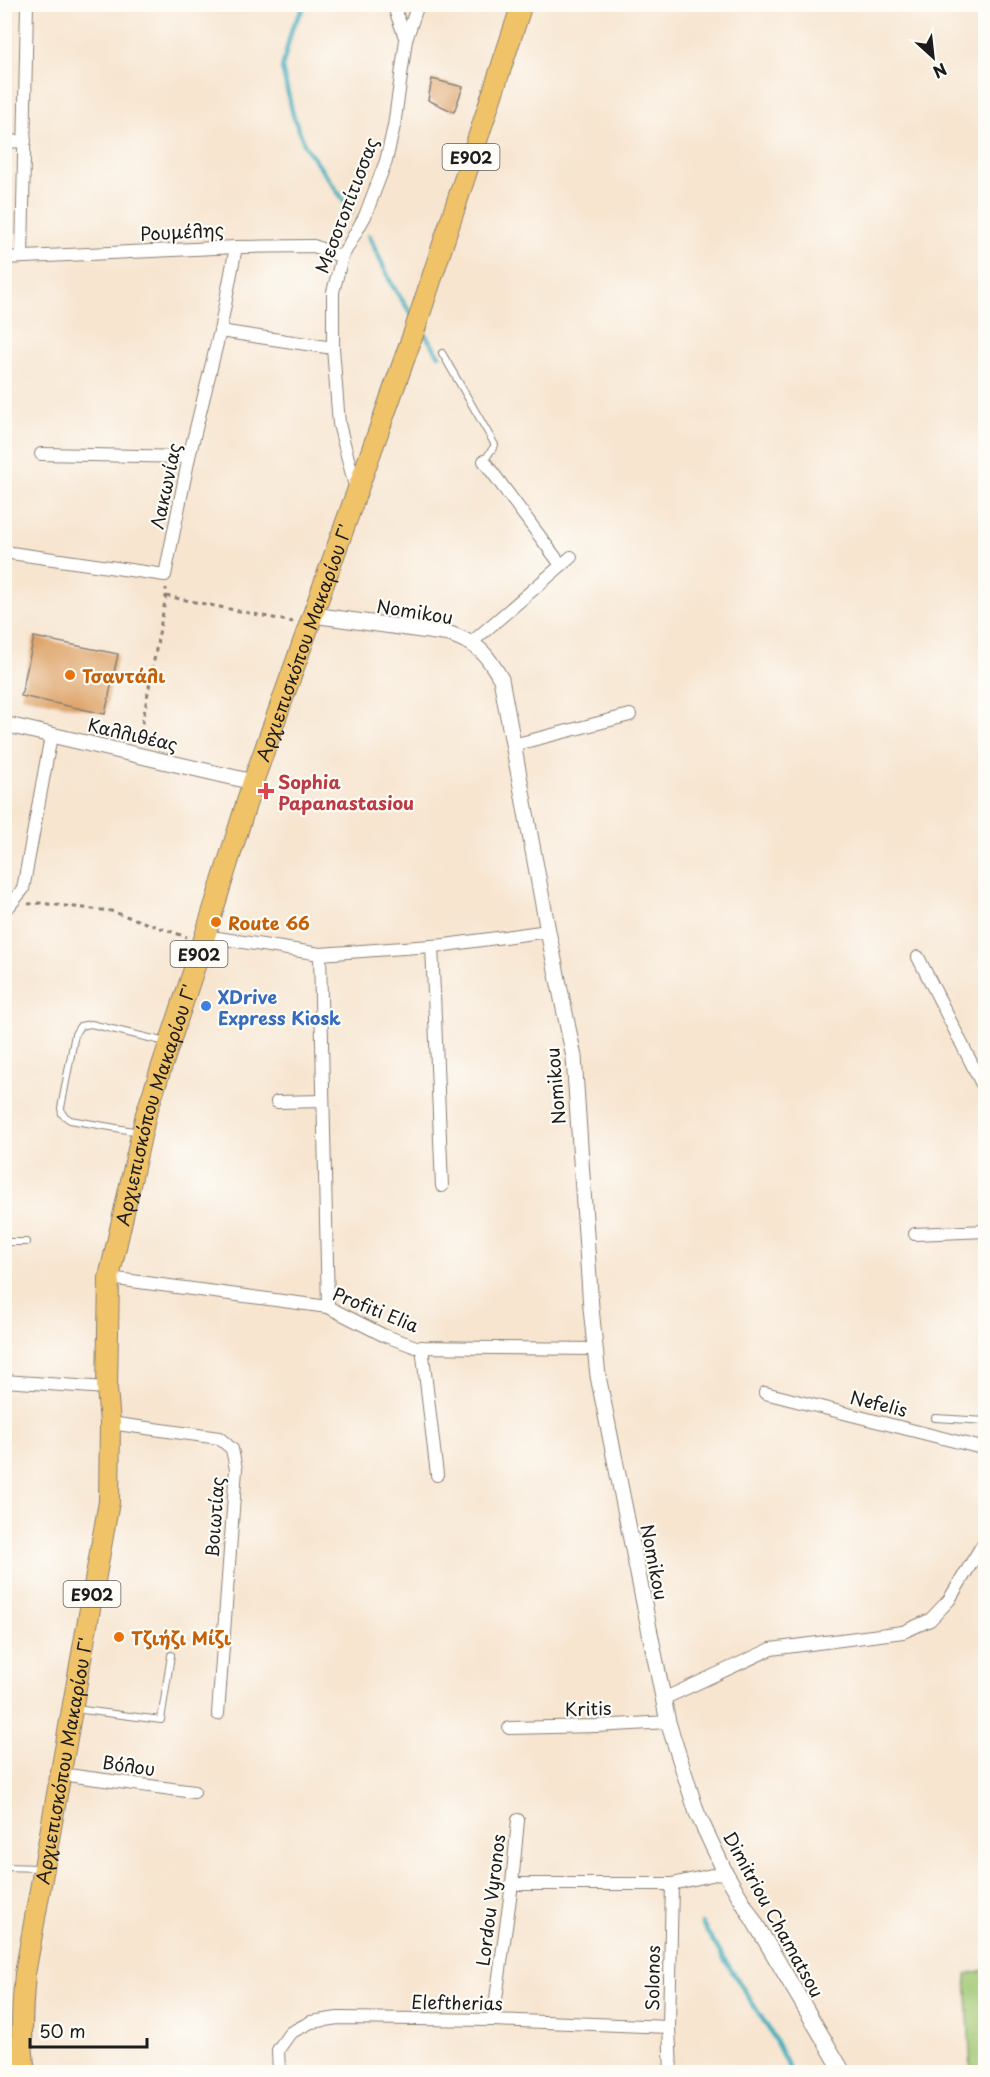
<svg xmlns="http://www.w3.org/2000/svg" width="990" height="2077" font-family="'Playpen Sans',sans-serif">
<rect width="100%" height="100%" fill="#fdfcf7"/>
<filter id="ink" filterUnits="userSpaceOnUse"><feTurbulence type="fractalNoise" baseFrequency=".0167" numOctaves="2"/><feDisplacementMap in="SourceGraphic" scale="12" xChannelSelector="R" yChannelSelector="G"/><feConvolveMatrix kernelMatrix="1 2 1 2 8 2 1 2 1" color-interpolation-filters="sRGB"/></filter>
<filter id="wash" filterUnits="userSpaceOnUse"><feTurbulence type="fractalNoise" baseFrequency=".008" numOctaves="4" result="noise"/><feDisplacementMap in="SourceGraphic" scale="24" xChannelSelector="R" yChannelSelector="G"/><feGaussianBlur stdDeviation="1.35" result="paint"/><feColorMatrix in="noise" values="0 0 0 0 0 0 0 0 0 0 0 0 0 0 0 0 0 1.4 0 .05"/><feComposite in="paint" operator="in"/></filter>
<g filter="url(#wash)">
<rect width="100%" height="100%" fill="#f7e5d0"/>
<polygon fill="#a1c873" stroke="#5e7248" stroke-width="1.5" points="985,1970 985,2072 971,2072 966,1974"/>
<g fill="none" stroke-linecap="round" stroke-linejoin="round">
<g stroke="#3eadbc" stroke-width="4.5">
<polyline points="306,4 292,28 282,68 293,115 305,146 352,212"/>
<polyline points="369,236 392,285 412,315"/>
<polyline points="422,330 439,355"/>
<polyline points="702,1924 772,2034 791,2072"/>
</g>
</g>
<g id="blocks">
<g fill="#dc9d5e">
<polygon points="432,79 463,87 454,112 428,100"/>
<polygon points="34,637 118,654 105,714 21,696"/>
</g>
</g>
</g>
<g filter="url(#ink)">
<use href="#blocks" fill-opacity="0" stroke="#8a8076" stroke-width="1.5"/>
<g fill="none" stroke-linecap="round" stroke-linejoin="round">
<g stroke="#8a8076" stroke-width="8">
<g id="service">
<polyline points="442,353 495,445 484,461"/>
<polyline points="139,1132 70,1120 62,1114 61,1108 75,1034 80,1026 91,1024 166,1042"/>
<polyline points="4,1242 26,1242"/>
<polyline points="935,1418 986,1421"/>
<polyline points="75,1709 161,1720 171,1655"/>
<polyline points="4,1867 40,1868"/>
</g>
</g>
<g stroke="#8a8076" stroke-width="14">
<g id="minor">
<polyline points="393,4 406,40"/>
<polyline points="4,142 25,141"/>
<polyline points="22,257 27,4"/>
<polyline points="4,258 236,247 314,246 342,257"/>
<polyline points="220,331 333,348"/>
<polyline points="41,454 189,457"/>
<polyline points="484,461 561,565"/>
<polyline points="356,490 339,424 333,348 333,292 342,257 365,216 386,161 394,126 406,40 418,4"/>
<polyline points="4,552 165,575 189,457 220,331 236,247"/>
<polyline points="472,642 571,557"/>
<polyline points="513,745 630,715"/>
<polyline points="4,908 10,905 23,889 51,736"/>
<polyline points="205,936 320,954 445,945 548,931"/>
<polyline points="432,946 442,1186"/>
<polyline points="320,954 328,1307"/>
<polyline points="918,957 986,1092"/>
<polyline points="277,1102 323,1101"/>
<polyline points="915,1234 986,1231"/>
<polyline points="109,1278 328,1307 383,1335 416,1347 595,1349"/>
<polyline points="422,1347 437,1475"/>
<polyline points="4,1381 107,1388"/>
<polyline points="765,1393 986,1449"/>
<polyline points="110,1423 219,1438 232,1449 236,1469 218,1714"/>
<polyline points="663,1699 771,1649 903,1632 930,1620 949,1600 986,1539"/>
<polyline points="509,1728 596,1726 668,1722"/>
<polyline points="60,1774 194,1792"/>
<polyline points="512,1884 672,1884 725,1872"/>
<polyline points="493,2020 512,1884 518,1820"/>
<polyline points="279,2072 278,2050 290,2033 311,2022 338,2018 493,2020 669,2027"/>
<polyline points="671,2072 669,2027 672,1884"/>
</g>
</g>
<g stroke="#8a8076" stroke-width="17">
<g id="tertiary">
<path d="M 313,615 L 450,634 C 480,645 486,653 501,679 L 548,931 L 574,1057 L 591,1308 L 598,1376 L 668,1722 L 697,1813 L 725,1872 L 843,2072"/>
<polyline points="4,724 253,782"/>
</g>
</g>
<g stroke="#8a8076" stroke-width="22">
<g id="primary">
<path id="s1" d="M 25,2072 C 20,2040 22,2007 25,1974 L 109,1502 L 110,1423 L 107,1388 L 109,1278 L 146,1114 L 205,936 L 253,782 L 414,332 L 522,4"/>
</g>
</g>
<g stroke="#8a8076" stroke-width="3" stroke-dasharray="4.5 4.5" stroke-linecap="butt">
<polyline points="166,596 293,622"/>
<polyline points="139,741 166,596 166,588"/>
<polyline points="28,904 40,903 111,911 187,937"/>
</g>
<use href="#service" stroke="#fff" stroke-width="6"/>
<use href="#minor" stroke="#fff" stroke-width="12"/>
<use href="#tertiary" stroke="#fff" stroke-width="15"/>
<use href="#primary" stroke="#f0c369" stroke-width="20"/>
</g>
</g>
<g fill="#e8710a" stroke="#fdfcf7" stroke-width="2">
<circle cx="70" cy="675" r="6"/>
<circle cx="216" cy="922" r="6"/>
<circle cx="119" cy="1637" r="6"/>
</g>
<path fill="#e0444e" stroke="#fdfcf7" stroke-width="2" d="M263 782h6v6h6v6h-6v6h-6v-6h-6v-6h6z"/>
<circle fill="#3f7fe0" stroke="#fdfcf7" stroke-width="2" cx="206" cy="1006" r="6"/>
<g text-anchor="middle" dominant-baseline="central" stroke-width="4.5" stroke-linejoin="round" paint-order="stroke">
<g fill="#fdfcf7" stroke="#605f5e" stroke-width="1.5">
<rect x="442.5" y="144" width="57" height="26" rx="4.5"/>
<rect x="170.5" y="941" width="57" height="26" rx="4.5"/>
<rect x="63.5" y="1581" width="57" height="26" rx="4.5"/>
</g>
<g font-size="16" font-weight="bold" fill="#1c1c1c">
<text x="471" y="157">E902</text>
<text x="199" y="954">E902</text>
<text x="92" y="1594">E902</text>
</g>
<g font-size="18" fill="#1c1c1c" stroke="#fdfcf7">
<text transform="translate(346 205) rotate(-69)">Μεσοτοπίτισσας</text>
<text transform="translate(182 231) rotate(-3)">Ρουμέλης</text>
<text transform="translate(165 486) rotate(-78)">Λακωνίας</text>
<text transform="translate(415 611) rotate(9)">Nomikou</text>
<text stroke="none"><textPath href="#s1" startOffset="1467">Αρχιεπισκόπου Μακαρίου Γ'</textPath></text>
<text transform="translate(133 734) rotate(13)">Καλλιθέας</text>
<text transform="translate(555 1086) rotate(-95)">Nomikou</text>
<text stroke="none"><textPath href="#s1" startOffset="981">Αρχιεπισκόπου Μακαρίου Γ'</textPath></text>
<text transform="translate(376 1309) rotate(22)">Profiti Elia</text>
<text transform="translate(879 1403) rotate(14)">Nefelis</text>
<text transform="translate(214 1517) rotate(-86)">Βοιωτίας</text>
<text transform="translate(655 1562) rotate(79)">Nomikou</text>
<text transform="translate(588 1708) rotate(-2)">Kritis</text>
<text stroke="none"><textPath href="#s1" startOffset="315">Αρχιεπισκόπου Μακαρίου Γ'</textPath></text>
<text transform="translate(129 1765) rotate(8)">Βόλου</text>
<text transform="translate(490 1900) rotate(-83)">Lordou Vyronos</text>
<text transform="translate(774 1914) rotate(61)">Dimitriou Chamatsou</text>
<text transform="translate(652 1978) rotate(-89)">Solonos</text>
<text transform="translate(457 2002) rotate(1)">Eleftherias</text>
</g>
<g font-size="18" font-weight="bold" fill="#c56008" stroke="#fdfcf7" text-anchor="start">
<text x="82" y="675">Τσαντάλι</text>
<text x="228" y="922">Route 66</text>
<text x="131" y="1637">Τζιήζι Μίζι</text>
</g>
<g font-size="18" font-weight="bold" fill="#be3a42" stroke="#fdfcf7" text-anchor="start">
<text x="278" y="781">Sophia<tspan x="278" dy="21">Papanastasiou</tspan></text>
</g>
<g font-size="18" font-weight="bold" fill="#366cbe" stroke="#fdfcf7" text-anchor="start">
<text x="218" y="996">XDrive<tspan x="218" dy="21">Express Kiosk</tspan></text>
</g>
</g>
<rect width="990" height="2077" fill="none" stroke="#fdfcf7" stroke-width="24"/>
<g transform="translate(933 57) rotate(153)" stroke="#fdfcf7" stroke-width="4.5" paint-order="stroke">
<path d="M0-4.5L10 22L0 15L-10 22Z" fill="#1c1c1c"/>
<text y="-9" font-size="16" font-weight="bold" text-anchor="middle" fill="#1c1c1c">N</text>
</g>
<path d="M30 2038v9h117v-9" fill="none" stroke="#1c1c1c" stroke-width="3"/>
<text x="39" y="2038" font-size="18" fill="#1c1c1c" stroke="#fdfcf7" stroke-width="4.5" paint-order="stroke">50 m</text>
</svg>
